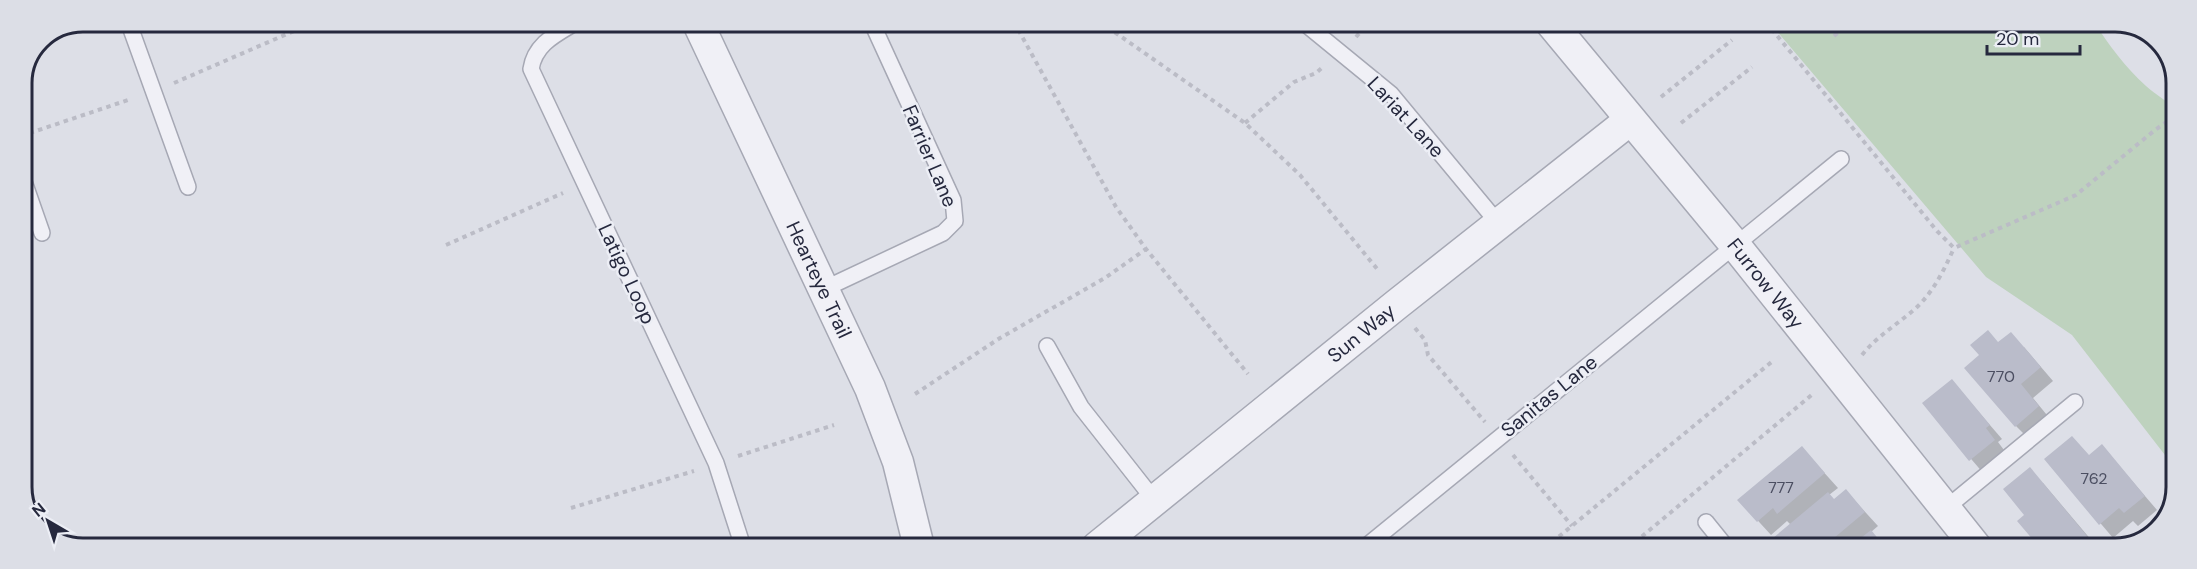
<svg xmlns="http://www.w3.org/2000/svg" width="2197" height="569" font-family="'DM Sans',sans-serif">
<rect width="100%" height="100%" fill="#dddfe7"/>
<path fill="#bed2be" d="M 1769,22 L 2094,22 C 2108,44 2126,68 2146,86 C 2156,95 2167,100 2175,110 L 2175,468 L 2072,335 L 1986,277 Z"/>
<g fill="#0003">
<polygon points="1999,343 2024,347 2053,381 2033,398 2051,420 2029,439 2016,426"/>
<polygon points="1952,381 2002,439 1998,442 2007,454 1984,474 1924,404"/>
<polygon points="2102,446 2157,510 2138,526 2133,521 2113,538 2046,459 2090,456"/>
<polygon points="1802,448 1838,488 1829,495 1835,501 1846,491 1878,526 1871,532 1887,548 1773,548 1791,525 1787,521 1771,535 1739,500"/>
<polygon points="2043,483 2098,548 2042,548 2026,515"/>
</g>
<g fill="#babcca">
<polygon points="1988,330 1998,342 2011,332 2041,367 2021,384 2039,406 2015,427 1964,368 1979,355 1970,345"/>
<polygon points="1952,379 1990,425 1986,428 1995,440 1969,461 1922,403"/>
<polygon points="2072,436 2089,455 2102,444 2145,496 2124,513 2119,508 2099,525 2044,459"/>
<polygon points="1802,446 1825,473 1777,514 1773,508 1757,522 1737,500"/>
<polygon points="2030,467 2087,536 2073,548 2040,548 2017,521 2024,515 2003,489"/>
<polygon points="1846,489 1865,512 1822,548 1771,548 1767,543 1828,492 1834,499"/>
<polygon points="1871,530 1886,548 1848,548"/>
</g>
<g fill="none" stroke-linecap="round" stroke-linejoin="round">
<g stroke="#a6a8b4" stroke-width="18">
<g id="lane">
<polyline points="128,21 188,187"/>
<path d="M 578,21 C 557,34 535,43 531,69 L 716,463 L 743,547"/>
<polyline points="1303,22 1391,94 1498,223"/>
<polyline points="21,173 42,233"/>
<polyline points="824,289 943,233 955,221 953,200 871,21"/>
<polyline points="1047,346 1081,407 1155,501"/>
<polyline points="1945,509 2075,402"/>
<polyline points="1706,522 1727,548"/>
<polyline points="1364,548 1841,159"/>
</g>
</g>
<g stroke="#a6a8b4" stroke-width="33">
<g id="street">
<path id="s1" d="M 697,21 L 870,388 L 898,462 L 919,547"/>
<path id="s2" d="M 1550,22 L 1735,245 L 1977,548"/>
<path id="s3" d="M 1097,547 L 1396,305 L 1630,120"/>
</g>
</g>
<g stroke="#bbbcc6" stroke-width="4" stroke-dasharray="4.5 4.5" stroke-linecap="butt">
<polyline points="1014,22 1116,207 1146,249 1248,374"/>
<polyline points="1100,22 1245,123 1300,175 1378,270"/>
<polyline points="1766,22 1937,231 1954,248 2076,195 2155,130 2175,116"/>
<polyline points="1834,36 1850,22"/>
<polyline points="1356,37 1369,22"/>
<polyline points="174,83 317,21"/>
<polyline points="1661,97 1732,40"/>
<polyline points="1245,123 1294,82 1316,73 1324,66"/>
<polyline points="1681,123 1752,67"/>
<polyline points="21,136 131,99"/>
<polyline points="446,245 563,193"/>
<polyline points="1415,328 1425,340 1428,355 1485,422"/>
<path d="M 1862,355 C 1877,336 1898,324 1916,308 C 1934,291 1944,270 1954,248"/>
<polyline points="915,394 1000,338 1105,278 1146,249"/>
<polyline points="1513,455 1572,526"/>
<polyline points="738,456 834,425"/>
<polyline points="571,508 694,471"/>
<polyline points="1545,548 1774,360"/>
<polyline points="1628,548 1814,393"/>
<polyline points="1675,548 1684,540 1691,541"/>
</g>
<use href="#lane" stroke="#f0f0f6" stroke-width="15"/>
<use href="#street" stroke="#f0f0f6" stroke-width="30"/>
</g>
<g text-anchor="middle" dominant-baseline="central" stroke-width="5" stroke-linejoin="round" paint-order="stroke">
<g font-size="16" fill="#4b4e61">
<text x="2001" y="376">770</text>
<text x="2094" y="478">762</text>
<text x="1781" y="487">777</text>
</g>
<g font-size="20" fill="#26293e" stroke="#eceef5">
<text transform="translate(1406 117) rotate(47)">Lariat Lane</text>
<text transform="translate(930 156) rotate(67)">Farrier Lane</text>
<text transform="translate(627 274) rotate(65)">Latigo Loop</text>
<text stroke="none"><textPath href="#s1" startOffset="286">Hearteye Trail</textPath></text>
<text stroke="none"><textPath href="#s2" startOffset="339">Furrow Way</textPath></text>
<text stroke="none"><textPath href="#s3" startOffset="340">Sun Way</textPath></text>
<text transform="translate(1549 396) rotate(-39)">Sanitas Lane</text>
</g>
</g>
<path d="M0 0H2197V569H0ZM83 32H2115A51 51 0 0 1 2166 83V487A51 51 0 0 1 2115 538H83A51 51 0 0 1 32 487V83A51 51 0 0 1 83 32Z" fill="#dcdee6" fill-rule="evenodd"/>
<path fill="none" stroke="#26293e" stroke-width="3" d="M83 32H2115A51 51 0 0 1 2166 83V487A51 51 0 0 1 2115 538H83A51 51 0 0 1 32 487V83A51 51 0 0 1 83 32Z"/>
<g transform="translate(48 521) rotate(321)" stroke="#eceef5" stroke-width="4.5" paint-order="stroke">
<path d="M0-4.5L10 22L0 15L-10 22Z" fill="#26293e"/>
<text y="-9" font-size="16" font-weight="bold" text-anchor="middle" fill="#26293e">N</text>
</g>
<path d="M1987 45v9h93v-9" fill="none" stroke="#26293e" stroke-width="3"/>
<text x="1996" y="45" font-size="18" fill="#26293e" stroke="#eceef5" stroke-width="4.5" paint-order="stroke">20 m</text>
</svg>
